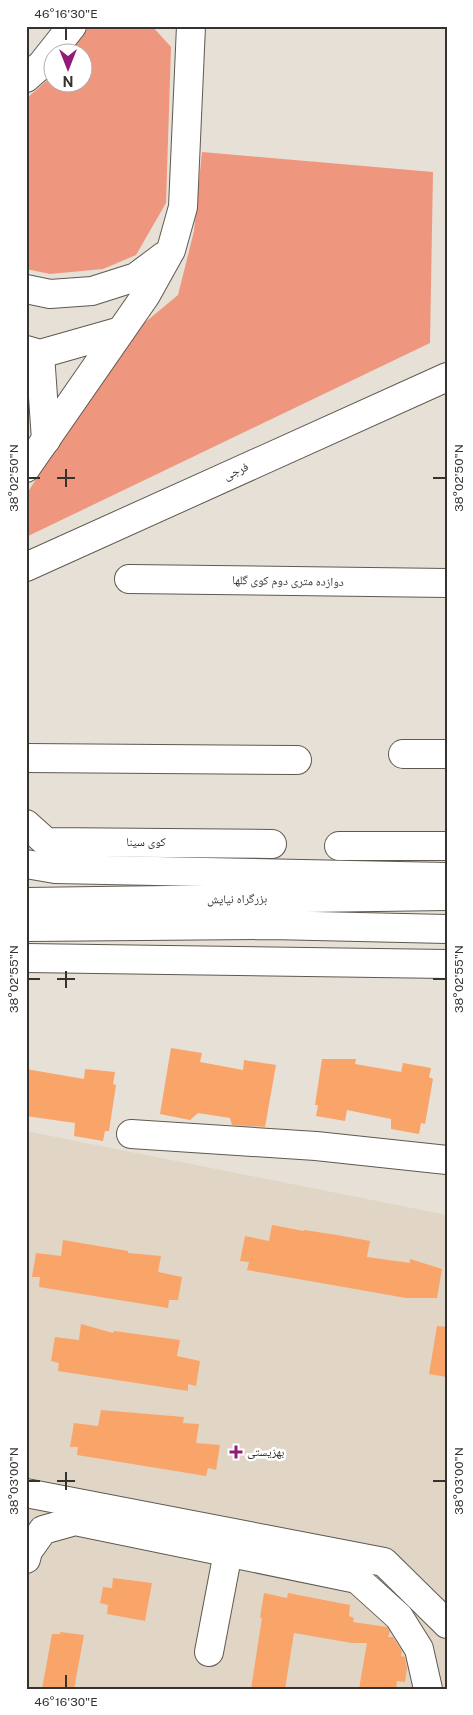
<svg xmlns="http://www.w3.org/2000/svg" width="473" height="1715" font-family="'Public Sans','Noto Naskh Arabic',sans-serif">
<rect width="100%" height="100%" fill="#e7e0d7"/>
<polygon fill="#e1d5c6" points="26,1131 447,1215 447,1689 26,1689"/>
<g fill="#ef967f">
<polygon points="90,26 152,26 171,47 166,203 136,255 103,269 50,274 26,269 26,99 52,76 52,82 82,82 82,52 69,52 69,50"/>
<polygon points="202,152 433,172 430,343 26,537 26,495 125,339 178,295 194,231"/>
</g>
<g fill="#f9a469">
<polygon points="171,1048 202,1053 200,1062 243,1070 244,1060 276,1065 265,1127 232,1125 230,1118 198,1113 190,1120 160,1114"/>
<polygon points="322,1059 356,1059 355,1064 401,1072 403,1063 431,1068 429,1077 433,1079 425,1124 421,1123 419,1134 391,1129 391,1119 347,1110 345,1121 316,1116 318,1105 315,1105"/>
<polygon points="26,1069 84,1079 85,1069 115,1072 113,1084 116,1085 109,1131 105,1131 103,1141 74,1136 75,1123 26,1116"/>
<polygon points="272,1225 304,1231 304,1230 337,1235 370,1241 367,1257 410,1263 410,1259 442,1269 437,1298 406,1298 247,1270 249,1262 240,1261 245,1236 269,1241"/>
<polygon points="63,1240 128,1251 128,1253 161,1256 158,1272 182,1277 178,1300 169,1300 168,1308 39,1287 40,1277 32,1277 36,1253 61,1256"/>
<polygon points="81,1324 113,1333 114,1331 180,1340 177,1356 200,1361 196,1386 188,1384 188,1391 58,1371 59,1363 51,1361 55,1337 79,1340"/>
<polygon points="437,1326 447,1327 447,1377 429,1374"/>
<polygon points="101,1410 184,1417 183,1423 199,1424 196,1443 220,1445 216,1470 208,1468 206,1476 77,1455 78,1447 70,1447 74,1423 98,1426"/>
<polygon points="113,1578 152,1583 145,1621 107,1614 108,1605 100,1603 103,1587 112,1588"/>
<polygon points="264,1593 287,1598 288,1593 350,1605 349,1616 354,1618 353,1622 387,1627 390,1631 388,1637 393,1637 402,1651 401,1656 405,1657 407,1668 405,1682 397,1681 396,1689 359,1689 367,1643 352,1643 294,1633 285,1689 251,1689 262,1618 260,1618"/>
<polygon points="60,1632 84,1635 74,1689 42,1689 52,1634 60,1634"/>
</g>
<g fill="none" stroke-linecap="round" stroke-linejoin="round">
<g stroke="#5f5951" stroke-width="30">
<g id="minor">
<polyline points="26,78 42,64 72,26"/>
<polyline points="26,289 50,294 92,291 136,277 164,256"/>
<polyline points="26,350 40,354 121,331"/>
<polyline points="40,354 46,440"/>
<polyline points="26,468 146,295 171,250 183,207 191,26"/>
<polyline points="26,567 447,377"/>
<polyline points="129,579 447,583"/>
<polyline points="403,754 447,754"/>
<polyline points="26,758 297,760"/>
<polyline points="26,824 46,842 272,844"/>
<polyline points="339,846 447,846"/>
<polyline points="131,1134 316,1146 447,1160"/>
<polyline points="26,1493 384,1562 447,1624"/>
<polyline points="26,1559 28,1551 43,1530 75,1521 357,1579 399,1617 419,1649 428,1689"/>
<polyline points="209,1652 228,1552"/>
</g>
</g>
<g stroke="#5f5951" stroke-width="30">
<g id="major">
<polyline points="26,864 55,869 447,877"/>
<polyline points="26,958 447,964"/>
</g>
</g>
<g stroke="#5f5951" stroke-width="30">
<g id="highway">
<polyline points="26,902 447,896"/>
<polyline points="26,927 271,925 447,929"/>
</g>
</g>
<use href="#minor" stroke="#fff" stroke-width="28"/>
<use href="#major" stroke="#fff" stroke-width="28"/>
<use href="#highway" stroke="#fff" stroke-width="28"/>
</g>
<path fill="none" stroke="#35332f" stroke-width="2" d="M 66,28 L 66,40M 66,469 L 66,487M 28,478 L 40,478M 57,478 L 75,478M 433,478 L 446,478M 66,971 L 66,988M 28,979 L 40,979M 57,979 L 75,979M 433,979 L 446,979M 66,1472 L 66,1490M 28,1481 L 40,1481M 57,1481 L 75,1481M 433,1481 L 446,1481M 66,1675 L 66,1688"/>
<path fill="#921a78" stroke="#fff" stroke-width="2" d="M233.5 1444.5h5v5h5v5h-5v5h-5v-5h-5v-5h5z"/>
<g text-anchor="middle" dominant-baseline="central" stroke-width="5" stroke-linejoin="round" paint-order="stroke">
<g font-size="12" fill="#35332f" stroke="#fff">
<text transform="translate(236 471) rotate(-24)">فرجی</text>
<text transform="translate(288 581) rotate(1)">دوازده متری دوم کوی گلها</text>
<text x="146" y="842">کوی سینا</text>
<text transform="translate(237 899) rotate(-1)">بزرگراه نیایش</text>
</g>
<g font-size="12" fill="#35332f" stroke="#fff" text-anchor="start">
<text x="247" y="1452">بهزیستی</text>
</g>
</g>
<rect width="473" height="1715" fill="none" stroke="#ffffff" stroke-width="55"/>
<g transform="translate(68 68) rotate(180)"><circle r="24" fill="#ffffff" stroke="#aeadac"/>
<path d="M0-4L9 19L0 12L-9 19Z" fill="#921a78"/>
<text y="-8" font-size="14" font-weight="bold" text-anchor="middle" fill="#35332f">N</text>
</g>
<rect x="28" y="28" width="418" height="1660" fill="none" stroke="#35332f" stroke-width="2"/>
<g font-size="12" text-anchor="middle" fill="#35332f">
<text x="66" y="18">46°16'30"E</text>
<text transform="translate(14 478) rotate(-90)" y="4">38°02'50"N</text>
<text transform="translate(459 478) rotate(-90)" y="4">38°02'50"N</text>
<text transform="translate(14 979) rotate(-90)" y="4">38°02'55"N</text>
<text transform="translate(459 979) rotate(-90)" y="4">38°02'55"N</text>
<text transform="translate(14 1481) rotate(-90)" y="4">38°03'00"N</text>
<text transform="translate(459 1481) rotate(-90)" y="4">38°03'00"N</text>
<text x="66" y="1706">46°16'30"E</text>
</g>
</svg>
